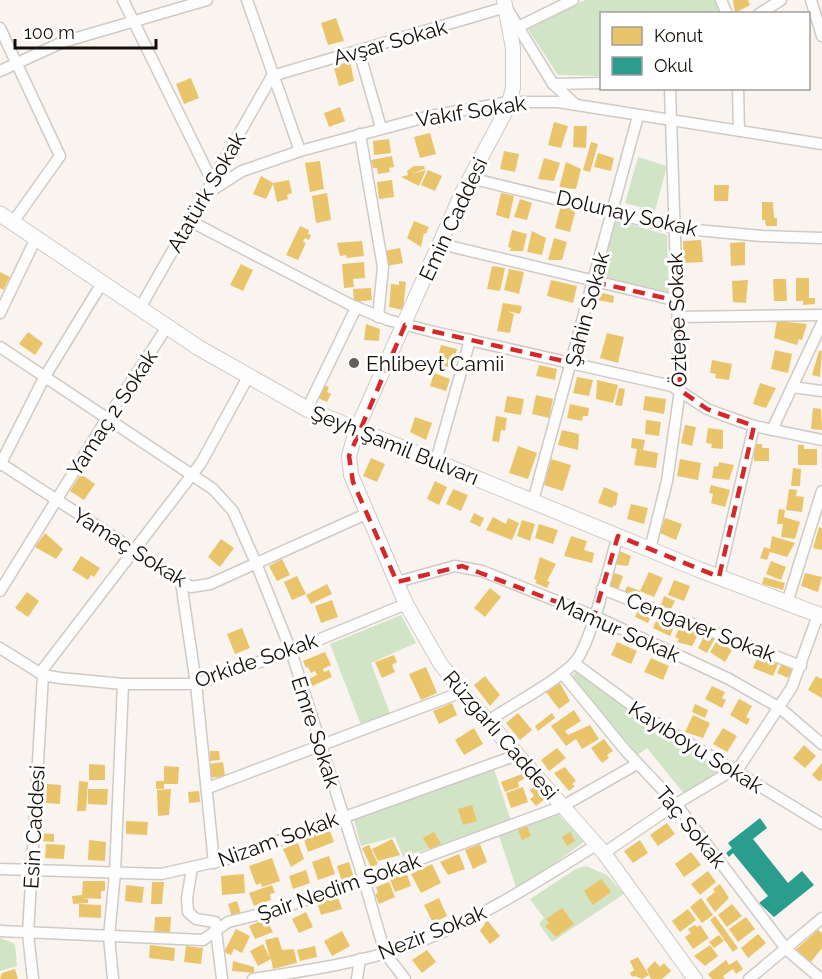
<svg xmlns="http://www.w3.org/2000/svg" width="822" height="979" font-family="Raleway,sans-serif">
<rect width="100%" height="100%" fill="#f9f4ef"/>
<g fill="#d1e4c5">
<polygon points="585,0 716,0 721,13 602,14 601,76 558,75 528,29"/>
<polygon points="638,157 667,166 655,211 625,203"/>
<polygon points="615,220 667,235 669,296 601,279"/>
<polygon points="401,615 416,643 371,663 391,716 361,725 330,644"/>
<polygon points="576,672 720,770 685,795 647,748 636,756 569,678"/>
<polygon points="494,769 511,821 403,857 395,837 361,846 354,820"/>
<polygon points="558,814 584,842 517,890 499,836"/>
<polygon points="586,866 607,875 624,894 552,942 539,924 544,918 530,899 576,869"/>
<polygon points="0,938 15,944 17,966 0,971"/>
</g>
<g fill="#e9c46a">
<polygon points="733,0 748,0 750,5 735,13"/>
<polygon points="336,18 344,41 328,45 321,23"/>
<polygon points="350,60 354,81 339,86 334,68"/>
<polygon points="191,78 199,98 184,104 176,84"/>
<polygon points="340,107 345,121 329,127 324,113"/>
<polygon points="554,122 568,126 561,148 548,145"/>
<polygon points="574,126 587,126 586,148 573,147"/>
<polygon points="430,133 436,154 420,158 414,137"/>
<polygon points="389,139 391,153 374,155 373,141"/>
<polygon points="591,142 598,144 590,172 583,170"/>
<polygon points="504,151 519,154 515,172 500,169"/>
<polygon points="598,153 614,158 611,171 594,167"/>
<polygon points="392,156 394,167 389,168 390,172 378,174 377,168 373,168 371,160"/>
<polygon points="544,158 560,163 554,181 538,179"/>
<polygon points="320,161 324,189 310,192 305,163"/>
<polygon points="566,162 581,169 576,189 559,188"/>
<polygon points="414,166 424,166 425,169 411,174 426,170 419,186 401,177 408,175 407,171"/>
<polygon points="428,170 442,176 435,191 421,185"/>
<polygon points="261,176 273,183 289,180 292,193 287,195 288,199 277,202 273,184 266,199 253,194"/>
<polygon points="392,180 394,197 379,199 377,182"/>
<polygon points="714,185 729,185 728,201 714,201"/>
<polygon points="327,193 331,220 316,223 312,196"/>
<polygon points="501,193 514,196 509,219 496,215"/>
<polygon points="520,199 532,203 527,220 514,217"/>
<polygon points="762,202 773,202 774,218 777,218 777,226 766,226 765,220 762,220"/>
<polygon points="561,205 576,209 570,232 555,228"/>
<polygon points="414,221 429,227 426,234 424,233 421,247 407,238"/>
<polygon points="300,226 309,230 308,234 311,235 309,240 305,238 303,242 306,243 298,260 286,255"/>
<polygon points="512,230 527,234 523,251 510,251 511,248 508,247"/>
<polygon points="532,231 546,238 542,255 527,252"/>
<polygon points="554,238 567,242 562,260 548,260"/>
<polygon points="701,240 703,262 684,263 683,241"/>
<polygon points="362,241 364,256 347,258 346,255 340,256 337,243"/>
<polygon points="745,242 745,265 731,266 730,243"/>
<polygon points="400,248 403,263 387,266 384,251"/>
<polygon points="364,262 365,278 353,279 354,287 344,288 342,264"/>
<polygon points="241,264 253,270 243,291 230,285"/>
<polygon points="492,266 505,268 500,291 487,289"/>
<polygon points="509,269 524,272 519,294 504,290"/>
<polygon points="0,272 10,277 3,290 0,288"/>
<polygon points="796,278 809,278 809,298 815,298 815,304 803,305 803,301 796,301"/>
<polygon points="773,279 786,279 787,301 774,301"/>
<polygon points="551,280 577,286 573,303 547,296"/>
<polygon points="748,280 746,303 733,302 732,281"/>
<polygon points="399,281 406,282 403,310 389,307 391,284 399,285"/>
<polygon points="371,288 372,300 354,302 353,289"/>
<polygon points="599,292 614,296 613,303 597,300"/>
<polygon points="503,303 522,306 520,314 507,311 514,314 510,333 497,331"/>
<polygon points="777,321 807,324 802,340 799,339 797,345 774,338"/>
<polygon points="366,324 380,329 379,341 364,340"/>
<polygon points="28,332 43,343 35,355 19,344"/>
<polygon points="607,333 624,337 618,363 600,358"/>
<polygon points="441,345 457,349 452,368 436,364"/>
<polygon points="775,350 792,354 788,373 771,369"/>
<polygon points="819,351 822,351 820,377 812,375"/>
<polygon points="712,360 732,364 729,380 715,378 716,374 710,373"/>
<polygon points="539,365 557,369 555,380 536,376"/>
<polygon points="434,373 450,379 446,391 430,386"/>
<polygon points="577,377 593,380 589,396 573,393"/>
<polygon points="597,380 618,385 613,403 596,399"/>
<polygon points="760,383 776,388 766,408 753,404"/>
<polygon points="324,385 329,387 327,392 331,394 327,402 318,398"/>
<polygon points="619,388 625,389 622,406 615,405"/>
<polygon points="536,395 553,399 549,418 532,414"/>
<polygon points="507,396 524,399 521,415 504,412"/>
<polygon points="645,396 666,399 664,414 643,410"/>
<polygon points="570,404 589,408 588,416 583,416 582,421 567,418"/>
<polygon points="813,408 821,409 822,430 811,429"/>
<polygon points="496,416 507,418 505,431 501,430 499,442 492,441"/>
<polygon points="415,417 432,423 426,440 410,432"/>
<polygon points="646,420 661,422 659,436 645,434"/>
<polygon points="685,425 696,427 692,446 681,443"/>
<polygon points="708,428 723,430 723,449 711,448 712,444 706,443"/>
<polygon points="562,430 579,434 578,450 558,445"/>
<polygon points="632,438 645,440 643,450 658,453 656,468 634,465 637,449 631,448"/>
<polygon points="754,444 762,444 762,448 769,448 769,461 754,461"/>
<polygon points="798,445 804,445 804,449 817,449 817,465 798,465"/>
<polygon points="518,446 537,453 528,479 509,473"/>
<polygon points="371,458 385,464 377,482 363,476"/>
<polygon points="551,459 571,465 563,491 544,485"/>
<polygon points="680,459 701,463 698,480 677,476"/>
<polygon points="719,462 734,465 729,480 712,478 714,466 718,467"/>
<polygon points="793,468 801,469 800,486 791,486"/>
<polygon points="81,474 95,484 84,500 70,491"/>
<polygon points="435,481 447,487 439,505 427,499"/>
<polygon points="711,485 730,490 725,507 711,503 713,494 709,493"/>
<polygon points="604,487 618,493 616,506 614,505 612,508 598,503"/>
<polygon points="453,489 468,495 461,511 446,504"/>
<polygon points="789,489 797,490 796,496 804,497 802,512 786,510"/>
<polygon points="631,504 648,508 644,524 627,519"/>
<polygon points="779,509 785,510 784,517 800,522 795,539 781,537 783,524 777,524"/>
<polygon points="474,513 484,518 480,527 470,522"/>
<polygon points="493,517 506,524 508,518 519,523 512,540 486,530"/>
<polygon points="665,518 682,524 676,540 660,533"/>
<polygon points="522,520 535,524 530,541 517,536"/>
<polygon points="539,524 558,530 553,544 535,538"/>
<polygon points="819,527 822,528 822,550 813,548"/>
<polygon points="45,533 63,549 56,559 35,547"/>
<polygon points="571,536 587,541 584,550 594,553 592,563 564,556"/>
<polygon points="772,536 795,543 787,557 770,552 767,560 760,558 764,547 770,549"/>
<polygon points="221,539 234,548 220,567 208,557"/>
<polygon points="617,550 631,556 628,566 612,564"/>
<polygon points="81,556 100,568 94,577 91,575 88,580 72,570"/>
<polygon points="540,557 556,564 547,581 550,582 547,588 535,583 537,580 534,579"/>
<polygon points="282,559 290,575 277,581 269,566"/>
<polygon points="771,561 786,567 781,580 766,574"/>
<polygon points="612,572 623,576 618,590 607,586"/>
<polygon points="649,572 663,578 654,597 640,591 638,598 624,593 627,586 640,591"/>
<polygon points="805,573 822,577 818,592 801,586"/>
<polygon points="297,576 306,594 292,600 284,582"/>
<polygon points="764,577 785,583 783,590 762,584"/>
<polygon points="674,580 690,586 684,601 668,595"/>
<polygon points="327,584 332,594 311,604 306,595"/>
<polygon points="490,588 501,597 485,617 474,608"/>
<polygon points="27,592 39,601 28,617 15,608"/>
<polygon points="664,596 675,601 671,609 661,605"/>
<polygon points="332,600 338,617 321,623 315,606"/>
<polygon points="640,606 653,612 648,623 635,617"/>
<polygon points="659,614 672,620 669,627 673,629 670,636 653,628"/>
<polygon points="682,622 700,631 692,646 677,642 679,639 675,637"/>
<polygon points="242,628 250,648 235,654 227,634"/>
<polygon points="706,633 715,638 707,653 698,648"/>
<polygon points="717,641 732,650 725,662 710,652"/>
<polygon points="617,642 637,651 631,664 611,655"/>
<polygon points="325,652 331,665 323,669 324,672 329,670 332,677 310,687 307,680 317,675 315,671 311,673 308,667 306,668 303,661"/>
<polygon points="759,654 779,662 773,676 753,668"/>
<polygon points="394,655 397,662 392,665 395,672 382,678 375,662"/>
<polygon points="651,658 669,666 663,680 644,672"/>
<polygon points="782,663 793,668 788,678 777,673"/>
<polygon points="426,667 437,693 421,700 409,674"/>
<polygon points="485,676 500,695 490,706 474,685"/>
<polygon points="816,676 822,679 822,698 808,690"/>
<polygon points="560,683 570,701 559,709 546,692"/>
<polygon points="712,686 725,692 722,698 726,700 722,708 705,699"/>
<polygon points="739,699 752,706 746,717 750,719 747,725 730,715"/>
<polygon points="452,703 457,715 439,724 433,711"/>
<polygon points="695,704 708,710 705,718 692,712"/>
<polygon points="574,710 581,721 565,731 568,735 590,725 599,739 582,749 576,739 566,746 551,726"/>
<polygon points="518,713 532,730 520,740 506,723"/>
<polygon points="552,713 555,718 538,731 535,726"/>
<polygon points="693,715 710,723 703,738 685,732"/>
<polygon points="474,728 483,744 464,755 455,740"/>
<polygon points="723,728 737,736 727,752 713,744"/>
<polygon points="604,739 613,751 607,755 609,758 602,763 591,748"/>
<polygon points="804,745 816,756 805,768 793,758"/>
<polygon points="557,748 566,758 549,771 541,760"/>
<polygon points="210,751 219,751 220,760 210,761"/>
<polygon points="223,762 225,776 211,778 209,764"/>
<polygon points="822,763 822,779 820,782 812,775"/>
<polygon points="89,764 105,765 105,780 89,780"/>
<polygon points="164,766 179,767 178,784 164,784 164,789 156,789 156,781 164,781"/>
<polygon points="565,767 576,781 572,784 575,786 569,791 554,773"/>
<polygon points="522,774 524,779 518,782 519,787 505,792 501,782"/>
<polygon points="79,781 88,782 86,811 77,811"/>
<polygon points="47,784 61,785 60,804 46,803"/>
<polygon points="535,786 545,799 536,806 530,799 534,796 530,790"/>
<polygon points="523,787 528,802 511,808 506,793"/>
<polygon points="88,789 108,789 107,805 88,804"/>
<polygon points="171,789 169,815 158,816 157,790"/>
<polygon points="199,791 200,802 189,803 188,792"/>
<polygon points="472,805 477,821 463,825 458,809"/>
<polygon points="126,821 148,822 147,835 126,834"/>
<polygon points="667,823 675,834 658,846 650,835"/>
<polygon points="527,826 531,836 522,840 518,830"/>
<polygon points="329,828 334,842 308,852 303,837"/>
<polygon points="434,832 441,844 430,850 423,838"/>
<polygon points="570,832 575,841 567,846 562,837"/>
<polygon points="40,833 54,834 54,842 40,841"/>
<polygon points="392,839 400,855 378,861 372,849"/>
<polygon points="89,840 106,842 105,861 88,860"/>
<polygon points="640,840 648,853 633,863 624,851"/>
<polygon points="298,843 304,859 291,867 283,849"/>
<polygon points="46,844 65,845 64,859 45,858"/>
<polygon points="480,844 487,862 473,869 465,850"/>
<polygon points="369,845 378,864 371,867 362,848"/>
<polygon points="691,852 701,865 684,877 675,864"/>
<polygon points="459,854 465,869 448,875 440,862"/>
<polygon points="329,856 335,874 318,880 312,862"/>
<polygon points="272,858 280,881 262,887 261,883 256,885 249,866"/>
<polygon points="349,862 354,878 342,882 337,866"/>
<polygon points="432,864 441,883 421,893 411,874"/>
<polygon points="306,870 310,883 293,889 289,876"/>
<polygon points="406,871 411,886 395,892 389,877"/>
<polygon points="708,871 716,882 700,895 691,884"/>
<polygon points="244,874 245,893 222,895 221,876"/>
<polygon points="601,879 611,892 593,905 584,891"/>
<polygon points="83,881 105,881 105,891 101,891 101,899 83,898 88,899 88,903 73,904 72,896 82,895"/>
<polygon points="152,882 164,882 162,904 151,904"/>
<polygon points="389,882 395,897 379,904 375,894 378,893 376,887"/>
<polygon points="720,884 729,898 715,912 706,899 715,892 713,889"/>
<polygon points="126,885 144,887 142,903 125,901"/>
<polygon points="272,885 275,893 270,894 271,900 254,906 249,893"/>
<polygon points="337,895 342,909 321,915 317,902"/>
<polygon points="439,898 447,916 433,923 424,905"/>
<polygon points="701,898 713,915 702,923 690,907"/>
<polygon points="237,901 241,914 232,917 228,904"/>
<polygon points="79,904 101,905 101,918 79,917"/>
<polygon points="732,904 742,916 727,927 718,915"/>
<polygon points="562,908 574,924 556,937 545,926 549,923 546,919"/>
<polygon points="688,909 696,920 680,932 672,921"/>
<polygon points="306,912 313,927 299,933 292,919"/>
<polygon points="715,916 738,948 733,952 710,920"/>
<polygon points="155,917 171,917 170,933 154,933"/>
<polygon points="746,917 755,929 738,942 729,929"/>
<polygon points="266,919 273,932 255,939 249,926"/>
<polygon points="487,920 500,936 490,944 480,931"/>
<polygon points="695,925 697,927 700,925 709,938 693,949 685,937 691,933 688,929"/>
<polygon points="236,929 250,936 242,953 234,949 231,955 224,952"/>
<polygon points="818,930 822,933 822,948 810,963 794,951"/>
<polygon points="342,931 350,946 332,956 324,941"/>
<polygon points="758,934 766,943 748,958 741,948"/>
<polygon points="719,935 724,941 714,948 709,942"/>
<polygon points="278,937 282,950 294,949 297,963 273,969 271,959 258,966 250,951 263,944 270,958 265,940"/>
<polygon points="150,945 175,948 174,961 149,958"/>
<polygon points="710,945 718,956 705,966 694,956"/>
<polygon points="186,946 203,948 201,964 184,962"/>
<polygon points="315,946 317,957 300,961 297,950"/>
<polygon points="427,950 436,962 422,973 412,960"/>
<polygon points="638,957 649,975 642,979 635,976 632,977 630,973 634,970 630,961"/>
<polygon points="726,960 729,965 737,960 743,969 736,974 733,969 723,976 725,979 712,979 708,974"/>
<polygon points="233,961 254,967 254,973 232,971"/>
<polygon points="655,961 660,967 664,963 671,971 662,979 651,979 649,975 647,969"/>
<polygon points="15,969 18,979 0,979 2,973"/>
</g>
<polygon fill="#2a9d8f" points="760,818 767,828 753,839 788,883 802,871 814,885 774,917 759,903 768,896 733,853 729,857 726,853 732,848 728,843"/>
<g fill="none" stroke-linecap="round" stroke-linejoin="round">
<g stroke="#cfcac5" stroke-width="13">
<g id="minor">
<polyline points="123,0 212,181"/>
<polyline points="247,0 300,151"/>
<polyline points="721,0 727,14"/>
<polyline points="811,0 822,36"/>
<polyline points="759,14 781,0"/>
<polyline points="518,27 573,0"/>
<polyline points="0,28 60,156 13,222"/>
<polyline points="359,51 381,128"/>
<polyline points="0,71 63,42 207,0"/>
<polyline points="553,84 602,83"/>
<polyline points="738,88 739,131"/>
<polyline points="360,134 383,267 378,317"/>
<polyline points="470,178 674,228 762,236 822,238"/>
<polyline points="203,196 242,171 300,151 430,116 509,102 558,102 822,144"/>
<polyline points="190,221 351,305 388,320 434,332 672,386 707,409 731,418 754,426 822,440"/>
<polyline points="441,244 678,301"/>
<polyline points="140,308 272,76 506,7 553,84 574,103"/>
<polyline points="0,313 36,238"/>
<polyline points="678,317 822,315"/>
<polyline points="0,347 213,489 233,511 256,563 291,651 364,880 385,953 405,979"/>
<polyline points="792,387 822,391"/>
<polyline points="307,409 356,308"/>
<polyline points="772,430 822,323"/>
<polyline points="436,461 470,340"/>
<polyline points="0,463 191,587 210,584 366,514"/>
<polyline points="0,465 44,378 102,283"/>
<polyline points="533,501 638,116"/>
<polyline points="650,549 667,481 680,390 670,88"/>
<polyline points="719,577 754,426"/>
<polyline points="181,582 196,684 214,863"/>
<polyline points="397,582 455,566 482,571 594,616 729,679 780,708 822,744"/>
<polyline points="602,589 801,666"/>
<polyline points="0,591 106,420 167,327"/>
<polyline points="787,603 822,491"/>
<polyline points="0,648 43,675 60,678 123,684 196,684 291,651 406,604"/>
<polyline points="574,663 656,723 822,824"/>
<polyline points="40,673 201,463 248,377"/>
<polyline points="562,673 625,750 676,804 787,950 821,979"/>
<path d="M 488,721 C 510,706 559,680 575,662 C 592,642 609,564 618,536"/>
<polyline points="208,788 462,692"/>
<polyline points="604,853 676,804 740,766 792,687 818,615"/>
<polyline points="192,868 187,898 188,912 196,919 215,922 222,979"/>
<polyline points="0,869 161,874 228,859 517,755"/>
<polyline points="0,931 203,940 228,922 273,911 364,880 563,806 637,764"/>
<polyline points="33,979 28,934 43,675"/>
<polyline points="113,979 109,937 115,873 123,684"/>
<path d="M 253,979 C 303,971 354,964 402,948 C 472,924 534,884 596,845"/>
<polyline points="357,979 360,959"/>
<polyline points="749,979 822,918"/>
</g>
</g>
<g stroke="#cfcac5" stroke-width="16">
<polyline id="tertiary" points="504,0 513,48 513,88 508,107 463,191 356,431 349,456 351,475 406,604 440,663 462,692 604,853 695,979"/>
</g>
<g stroke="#cfcac5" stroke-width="17">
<polyline id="secondary" points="0,214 199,348 307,409 700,570 822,616"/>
</g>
<use href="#minor" stroke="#fefdfd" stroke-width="10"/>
<use href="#tertiary" stroke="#fefdfd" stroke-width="14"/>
<use href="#secondary" stroke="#fefdfd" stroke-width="15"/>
</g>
<path fill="none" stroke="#d62828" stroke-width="4.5" stroke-dasharray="12 8" stroke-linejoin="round" d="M 594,282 L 678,301 L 680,390 L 707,409 L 754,426 L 719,577 L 618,536 L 594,616 L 462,566 L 397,582 L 353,482 L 349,456 L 405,325 L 572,363 Z"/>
<circle fill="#645f5a" stroke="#fff" stroke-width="2" cx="354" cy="363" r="6"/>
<g text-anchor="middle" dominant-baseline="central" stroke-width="6" stroke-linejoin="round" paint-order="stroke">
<g font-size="21" fill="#140f0a" stroke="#fff">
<text transform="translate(390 42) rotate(-16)">Avşar Sokak</text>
<text transform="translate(471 111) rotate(-9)">Vakıf Sokak</text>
<text transform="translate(206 192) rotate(-60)">Atatürk Sokak</text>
<text transform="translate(627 213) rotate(13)">Dolunay Sokak</text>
<text transform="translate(453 219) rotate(-65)">Emin Caddesi</text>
<text transform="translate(587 309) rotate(-75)">Şahin Sokak</text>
<text transform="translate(677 320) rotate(-92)">Öztepe Sokak</text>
<text transform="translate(112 413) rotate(-57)">Yamaç 2 Sokak</text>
<text transform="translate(395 445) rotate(22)">Şeyh Şamil Bulvarı</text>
<text transform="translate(130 547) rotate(32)">Yamaç Sokak</text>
<text transform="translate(701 627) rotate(21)">Cengaver Sokak</text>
<text transform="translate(618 629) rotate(24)">Mamur Sokak</text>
<text transform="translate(256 660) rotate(-19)">Orkide Sokak</text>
<text transform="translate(316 732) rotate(72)">Emre Sokak</text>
<text transform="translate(501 735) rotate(49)">Rüzgarlı Caddesi</text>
<text transform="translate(696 747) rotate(32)">Kayıboyu Sokak</text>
<text transform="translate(34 827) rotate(-87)">Esin Caddesi</text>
<text transform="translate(691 827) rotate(51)">Taç Sokak</text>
<text transform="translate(278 839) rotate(-20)">Nizam Sokak</text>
<text transform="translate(339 887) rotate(-19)">Şair Nedim Sokak</text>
<text transform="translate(432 932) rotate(-22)">Nezir Sokak</text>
</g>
<g font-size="21" fill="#140f0a" stroke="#fff" text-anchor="start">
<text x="366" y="363">Ehlibeyt Camii</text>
</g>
</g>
<rect x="600" y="12" width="210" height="78" fill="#ffffff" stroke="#a19f9d" stroke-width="1.5"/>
<rect x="612" y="27" width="30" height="18" fill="#e9c46a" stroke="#a19f9d" stroke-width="1.5"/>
<text x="654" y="42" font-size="18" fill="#140f0a">Konut</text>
<rect x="612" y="57" width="30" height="18" fill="#2a9d8f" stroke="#a19f9d" stroke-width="1.5"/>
<text x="654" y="72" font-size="18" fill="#140f0a">Okul</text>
<path d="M15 39v9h141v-9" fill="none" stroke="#140f0a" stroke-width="3"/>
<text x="24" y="39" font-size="18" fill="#140f0a" stroke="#ffffff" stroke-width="4.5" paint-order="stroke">100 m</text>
</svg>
